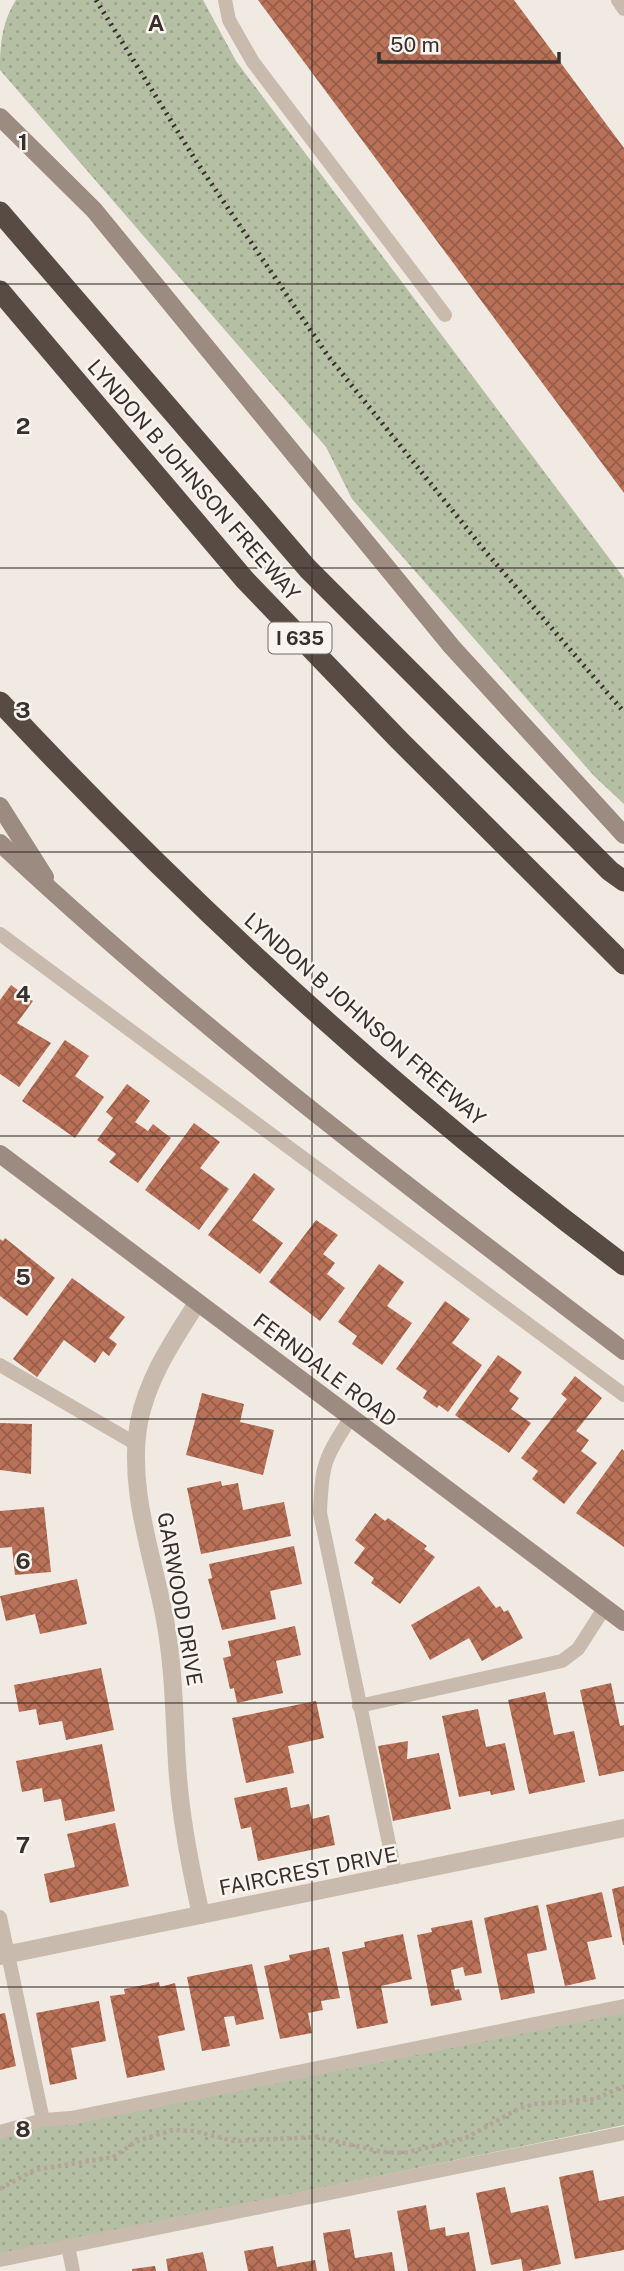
<svg xmlns="http://www.w3.org/2000/svg" width="624" height="2271" font-family="'Public Sans',sans-serif">
<defs>
<pattern id="grass-dots" width="8" height="8" patternUnits="userSpaceOnUse" patternTransform="scale(1.75)"><rect width="8" height="8" fill="#b5bfa3"/><path d="M2 2h.1M6 6h.1" fill="none" stroke="#9ca48c" stroke-width="1.8" stroke-linecap="round"/></pattern>
<pattern id="building-cross-hatch" width="8" height="8" patternUnits="userSpaceOnUse" patternTransform="scale(1.75)"><rect width="8" height="8" fill="#b97158"/><path d="M0 0l8 8M0 8l8-8" fill="none" stroke="#975d49"/></pattern>
</defs>
<rect width="100%" height="100%" fill="#f1eae2"/>
<g fill="url(#grass-dots)">
<path d="M 16,0 L 203,0 L 236,61 L 624,578 L 624,804 L 594,776 L 352,499 L 326,447 L 0,70 C 0,44 2,22 16,0 Z"/>
<polygon points="624,2003 624,2125 0,2255 0,2129"/>
</g>
<g fill="url(#building-cross-hatch)">
<polygon points="258,0 514,0 624,148 624,493"/>
<polygon points="11,985 33,1001 17,1023 51,1043 19,1087 0,1074 0,1000"/>
<polygon points="65,1040 89,1056 75,1076 104,1097 75,1138 22,1101"/>
<polygon points="127,1084 150,1101 135,1122 148,1131 153,1124 171,1138 138,1183 109,1162 116,1154 97,1140 113,1118 106,1112"/>
<polygon points="194,1123 220,1142 200,1168 229,1189 199,1230 145,1190"/>
<polygon points="254,1173 275,1189 252,1220 283,1243 260,1274 208,1235"/>
<polygon points="316,1220 338,1235 323,1254 335,1263 327,1274 345,1288 320,1321 269,1282"/>
<polygon points="5,1238 55,1278 27,1316 0,1296 0,1239 3,1241"/>
<polygon points="379,1264 404,1282 387,1306 412,1323 382,1365 352,1344 357,1336 338,1322"/>
<polygon points="72,1278 125,1317 109,1338 117,1344 109,1356 103,1351 95,1363 64,1340 37,1377 13,1359"/>
<polygon points="445,1301 470,1319 452,1343 482,1365 448,1412 439,1405 437,1408 423,1398 427,1391 396,1369"/>
<polygon points="498,1355 522,1372 509,1391 519,1398 511,1409 531,1423 509,1453 455,1415"/>
<polygon points="575,1376 602,1398 576,1431 589,1440 581,1451 597,1463 564,1504 532,1479 538,1471 521,1458 567,1399 561,1394"/>
<polygon points="202,1393 244,1404 240,1422 274,1430 263,1475 186,1455"/>
<polygon points="0,1423 32,1424 31,1474 0,1470"/>
<polygon points="622,1449 624,1451 624,1547 576,1513"/>
<polygon points="221,1481 222,1486 238,1483 243,1510 284,1502 291,1536 201,1554 187,1488"/>
<polygon points="44,1507 51,1572 15,1575 12,1547 0,1548 0,1511"/>
<polygon points="375,1513 385,1521 388,1518 427,1546 424,1549 435,1557 400,1604 371,1583 374,1578 354,1563 365,1548 355,1540"/>
<polygon points="294,1546 302,1584 270,1591 276,1619 222,1630 208,1579 212,1578 209,1564"/>
<polygon points="77,1579 87,1624 40,1634 35,1614 6,1621 0,1596"/>
<polygon points="479,1586 496,1608 500,1606 504,1612 508,1610 523,1638 482,1661 469,1638 430,1660 411,1625"/>
<polygon points="295,1626 301,1655 276,1661 283,1693 237,1703 234,1688 230,1689 223,1658 231,1656 228,1641"/>
<polygon points="101,1668 114,1730 66,1740 62,1721 39,1725 36,1709 19,1712 14,1685"/>
<polygon points="611,1683 620,1726 624,1725 624,1771 599,1776 580,1690"/>
<polygon points="545,1692 554,1735 574,1731 585,1782 529,1794 508,1700"/>
<polygon points="316,1701 324,1738 288,1746 294,1773 246,1783 232,1718"/>
<polygon points="478,1709 486,1747 505,1743 515,1790 491,1795 490,1791 459,1797 442,1716"/>
<polygon points="408,1741 407,1759 439,1753 451,1809 393,1821 378,1746"/>
<polygon points="102,1744 115,1811 65,1821 61,1799 44,1802 42,1788 22,1792 16,1761"/>
<polygon points="287,1787 291,1808 309,1804 312,1819 329,1815 335,1845 258,1861 251,1827 241,1829 234,1798"/>
<polygon points="115,1823 129,1886 50,1903 44,1874 75,1867 67,1834"/>
<polygon points="624,1886 624,1945 623,1945 612,1889"/>
<polygon points="602,1892 612,1937 587,1942 596,1979 565,1986 546,1905"/>
<polygon points="538,1905 547,1950 527,1954 535,1993 501,2000 484,1918"/>
<polygon points="472,1920 482,1973 465,1976 463,1967 451,1970 455,1990 459,1989 462,2000 431,2006 417,1935 432,1932 431,1928"/>
<polygon points="403,1934 412,1979 381,1986 388,2023 357,2029 342,1952 365,1947 364,1942"/>
<polygon points="329,1947 340,1998 321,2001 323,2010 308,2013 312,2033 280,2039 264,1966 290,1960 289,1955"/>
<polygon points="252,1964 264,2019 236,2025 234,2016 224,2017 230,2046 202,2051 187,1977"/>
<polygon points="159,1982 160,1987 175,1983 185,2030 158,2036 165,2070 127,2078 110,1996 125,1994 124,1989"/>
<polygon points="99,2001 106,2041 71,2048 77,2079 50,2085 36,2013"/>
<polygon points="5,2013 16,2066 0,2070 0,2014"/>
<polygon points="593,2170 599,2201 624,2196 624,2250 575,2259 559,2177"/>
<polygon points="505,2187 511,2213 548,2205 561,2264 528,2271 523,2271 521,2259 491,2265 476,2193"/>
<polygon points="426,2205 430,2230 445,2227 446,2236 469,2232 476,2271 408,2271 397,2211"/>
<polygon points="350,2229 355,2258 392,2252 395,2271 329,2271 323,2233"/>
<polygon points="273,2246 277,2267 315,2260 317,2271 248,2271 244,2251"/>
<polygon points="203,2252 207,2271 168,2271 166,2259"/>
<polygon points="155,2266 156,2271 132,2271 132,2269"/>
</g>
<g fill="none" stroke-linecap="round" stroke-linejoin="round">
<polyline stroke="#b4a599" stroke-width="4.5" stroke-dasharray="3.5 3.5" stroke-linecap="butt" points="0,2189 34,2170 113,2157 137,2141 172,2130 194,2131 234,2141 317,2137 382,2152 404,2153 466,2138 518,2109 535,2104 595,2099 624,2086"/>
<g stroke="#c8bbae" stroke-width="14">
<polyline points="225,0 229,20 253,62 445,315"/>
<polyline points="618,0 624,9"/>
<polyline points="0,934 624,1395"/>
<polyline points="0,1365 138,1445"/>
<path d="M 351,1417 C 324,1460 322,1462 320,1513 L 396,1877"/>
<polyline points="359,1706 562,1661 578,1649 605,1607"/>
<polyline points="0,1917 43,2120 0,2132"/>
<polyline points="43,2120 71,2118 624,2006"/>
<polyline points="68,2246 73,2271"/>
<polyline points="0,2260 624,2133"/>
</g>
<g stroke="#c8bbae" stroke-width="18">
<path d="M 197,1303 C 173,1341 148,1377 139,1422 C 127,1489 153,1555 165,1620 C 174,1668 174,1715 177,1763 C 180,1815 190,1865 201,1915"/>
<polyline points="0,1956 624,1828"/>
</g>
<g stroke="#9c8b80" stroke-width="18">
<polyline points="0,117 94,210 452,647 624,835"/>
<polyline points="0,806 45,877"/>
<path d="M 0,843 C 196,1027 411,1189 624,1351"/>
<polyline points="0,1154 624,1622"/>
</g>
<g stroke="#584b44" stroke-width="21">
<polyline points="0,212 308,569 610,871 624,881"/>
<polyline points="0,291 245,580 399,740 624,964"/>
<path d="M 0,702 C 192,907 399,1097 624,1265"/>
</g>
<polyline stroke="#38302c" stroke-width="5" stroke-dasharray="2 5" stroke-linecap="butt" points="96,0 196,161 328,356 485,551 624,712"/>
</g>
<path fill="none" stroke="#38302c" stroke-width="2" stroke-opacity="0.55" d="M 312,0 L 312,2271M 0,284 L 624,284M 0,568 L 624,568M 0,852 L 624,852M 0,1136 L 624,1136M 0,1419 L 624,1419M 0,1703 L 624,1703M 0,1987 L 624,1987"/>
<g text-anchor="middle" dominant-baseline="central" stroke-width="5" stroke-linejoin="round" paint-order="stroke">
<rect fill="#f9f4ee" stroke="#726b66" stroke-width="2" x="268.5" y="622.5" width="63" height="31" rx="5"/>
<g font-size="19" font-weight="bold" fill="#38302c">
<text x="300" y="638">I 635</text>
</g>
<g font-size="21" fill="#38302c" stroke="#f9f4ee">
<text transform="translate(194 480) rotate(49)">LYNDON B JOHNSON FREEWAY</text>
<text transform="translate(365 1019) rotate(41)">LYNDON B JOHNSON FREEWAY</text>
<text transform="translate(325 1370) rotate(37)">FERNDALE ROAD</text>
<text transform="translate(180 1599) rotate(80)">GARWOOD DRIVE</text>
<text transform="translate(308 1871) rotate(-11)">FAIRCREST DRIVE</text>
</g>
</g>
<g font-size="23" text-anchor="middle" font-weight="bold" fill="#38302c" stroke="#f9f4ee" stroke-width="5" stroke-linejoin="round" paint-order="stroke">
<text x="156" y="31">A</text>
<text x="23" y="150">1</text>
<text x="23" y="434">2</text>
<text x="23" y="718">3</text>
<text x="23" y="1002">4</text>
<text x="23" y="1285">5</text>
<text x="23" y="1569">6</text>
<text x="23" y="1853">7</text>
<text x="23" y="2137">8</text>
</g>
<path d="M379 52v10h180v-10" fill="none" stroke="#38302c" stroke-width="3.5"/>
<text x="390" y="52" font-size="21" fill="#38302c" stroke="#f9f4ee" stroke-width="5" paint-order="stroke">50 m</text>
</svg>
